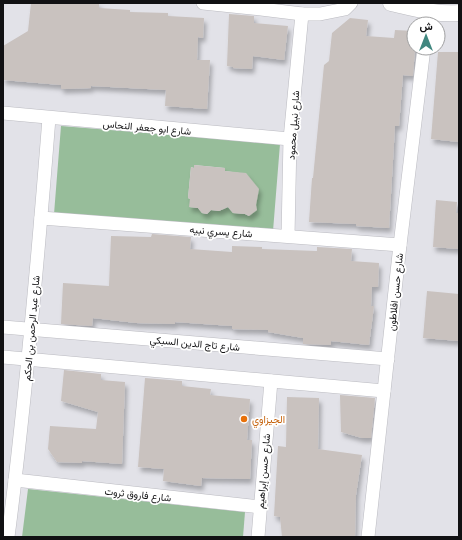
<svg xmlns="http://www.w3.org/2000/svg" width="462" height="540" font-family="'Noto Sans',Vazirmatn,sans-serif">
<defs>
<filter id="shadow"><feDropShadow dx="2.5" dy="4.5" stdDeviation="2" flood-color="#0004"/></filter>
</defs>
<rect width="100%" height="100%" fill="#e2e2e8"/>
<g fill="#97bd9a" fill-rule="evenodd">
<path d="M 61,126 L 280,144 L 273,231 L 54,214 ZM 194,165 L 225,168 L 225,171 L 247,174 L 249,216 L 245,214 L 233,213 L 228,207 L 219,211 L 211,210 L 207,214 L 202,213 L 198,208 L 190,207 L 190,199 L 188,198 L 191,167 L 194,168 Z"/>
<polygon points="28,489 245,512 243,537 22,537"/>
</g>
<g fill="#c9c2bf" filter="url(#shadow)">
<polygon points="31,3 99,3 99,8 130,10 130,12 168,13 168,16 204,18 203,38 198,37 197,60 210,60 207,109 165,106 166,90 91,86 91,88 61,89 61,85 3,80 3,46 28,31"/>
<polygon points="229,14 254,16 254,23 288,26 284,60 253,56 252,69 233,68 233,67 227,66"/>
<polygon points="350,18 368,20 366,36 394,38 395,30 414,31 414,48 415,48 413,76 403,75 399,126 395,126 389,228 356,226 356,224 309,222 312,178 313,178 324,65 329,61 332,33"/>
<polygon points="438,52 459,52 459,142 431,139"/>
<polygon points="194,165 225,168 225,171 246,173 259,189 256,205 257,210 249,216 245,214 233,213 228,207 219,211 211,210 207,214 202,213 198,208 189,207 190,199 188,198 191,167 194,168"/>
<polygon points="436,200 457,202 456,213 459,213 459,249 433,247"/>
<polygon points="152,234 191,237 190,249 232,252 232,246 262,247 262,249 317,251 317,247 352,249 351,261 379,263 378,287 372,287 371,306 374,306 369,345 331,341 331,345 303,344 303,338 268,332 268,330 232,329 232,326 175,322 175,324 136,323 93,318 92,326 61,324 63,283 109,286 111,236 151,237"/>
<polygon points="427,291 459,294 459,341 423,338"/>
<polygon points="64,370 101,374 101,380 125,382 122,464 82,461 82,463 57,462 48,449 50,426 96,429 98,412 61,401"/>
<polygon points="145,378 182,381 182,386 211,389 210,395 250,399 247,440 252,440 250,479 202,478 201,486 163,481 164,469 138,467"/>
<polygon points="340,395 375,398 371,438 362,438 341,432"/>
<polygon points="287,397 319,398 318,449 362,455 356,495 355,537 282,537 280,517 274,516 278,446 286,447"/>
</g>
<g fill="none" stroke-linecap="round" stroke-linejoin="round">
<g stroke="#bbbbc1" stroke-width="14">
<g id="minor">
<polyline points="203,3 261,9 302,14 320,14 345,9 351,3"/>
<polyline points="426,24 428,11"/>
<polyline points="3,113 290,139"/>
<polyline points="41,218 400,245"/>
<polyline points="288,236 290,139 302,14"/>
<polyline points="3,327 388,359"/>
<polyline points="3,357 384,391"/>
<polyline points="15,480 260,507"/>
<path d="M 8,537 C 26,398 38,258 49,118"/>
<polyline points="258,537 271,381"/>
<polyline points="368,537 400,245 424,48"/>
</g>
</g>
<g stroke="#bbbbc1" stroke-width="17">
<path id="tertiary" d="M 391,3 C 413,8 436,15 459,13"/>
</g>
<use href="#minor" stroke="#fff" stroke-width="13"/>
<use href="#tertiary" stroke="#fff" stroke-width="16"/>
</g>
<circle fill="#e8710a" stroke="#fff" stroke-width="1.5" cx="244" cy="419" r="4"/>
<g text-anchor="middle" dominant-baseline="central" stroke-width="3.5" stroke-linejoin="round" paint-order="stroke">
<g font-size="10" fill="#111113" stroke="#fff">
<text transform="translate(293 125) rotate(-86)">شارع نبيل محمود</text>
<text transform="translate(147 127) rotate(5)">شارع ابو جعفر النحاس</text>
<text transform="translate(221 231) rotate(4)">شارع يسري نبيه</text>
<text transform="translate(395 292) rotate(-84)">شارع حسن افلاطون</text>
<text transform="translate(31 328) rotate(-85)">شارع عبد الرحمن بن الحكم</text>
<text transform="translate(195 343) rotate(5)">شارع تاج الدين السبكي</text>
<text transform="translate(263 471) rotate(-85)">شارع حسن إبراهيم</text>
<text transform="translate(138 494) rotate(6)">شارع فاروق ثروت</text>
</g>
<g font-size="10" fill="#c56008" stroke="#fff" text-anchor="start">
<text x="252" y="419">الجيزاوي</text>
</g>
</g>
<rect width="462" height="540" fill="none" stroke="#111113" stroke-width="8"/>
<g transform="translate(426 36)"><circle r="19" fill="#ffffff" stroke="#a0a0a1"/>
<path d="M0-3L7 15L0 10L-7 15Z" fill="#40877f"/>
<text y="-6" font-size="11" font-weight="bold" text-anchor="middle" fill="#111113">ش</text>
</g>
</svg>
